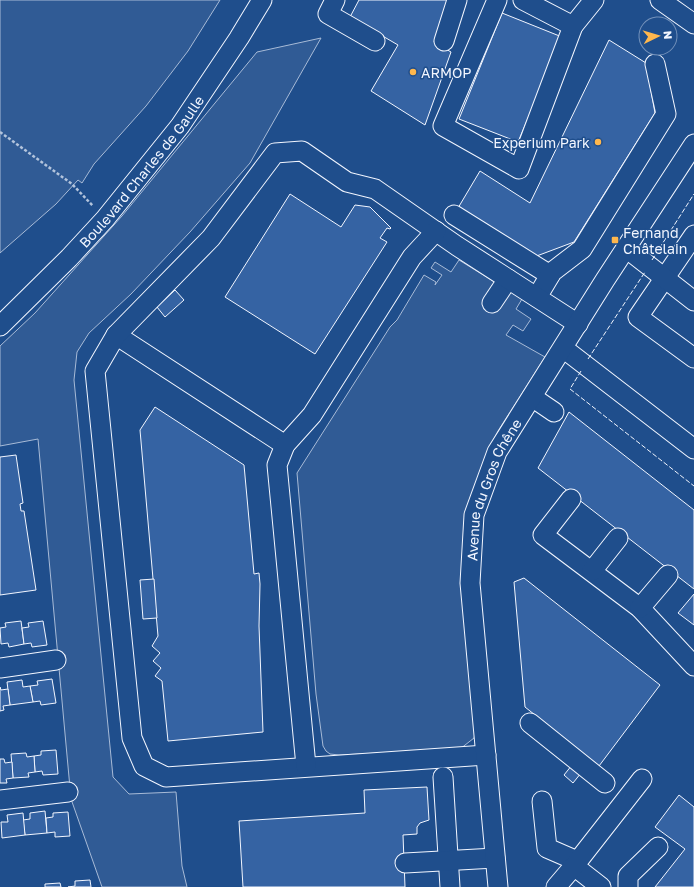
<svg xmlns="http://www.w3.org/2000/svg" width="694" height="887" font-family="'Golos Text',sans-serif">
<rect width="100%" height="100%" fill="#1f4e8c"/>
<g fill="#305b95" stroke="#a8bbd7">
<polygon points="0,0 220,0 188,51 146,106 94,164 82,183 78,180 56,204 0,253"/>
<polygon points="321,38 250,163 190,232 131,294 89,333 77,352 74,380 113,777 129,794 176,792 182,866 187,887 102,887 71,799 38,439 0,446 0,346 35,313 122,216 257,52"/>
<polygon points="459,260 522,299 516,309 531,319 523,331 513,325 506,335 545,357 498,431 486,455 470,503 475,734 474,738 460,749 339,755 330,754 326,751 323,746 316,694 297,473 390,327 397,320 424,275 436,282 435,285 442,275 431,268 435,262 451,272"/>
</g>
<g fill="#3563a3" stroke="#f2f6ff">
<polygon points="359,0 453,0 440,22 444,24 434,42 451,52 425,125 371,91 398,45 350,17"/>
<polygon points="502,13 562,37 518,142 459,119"/>
<polygon points="609,40 646,63 655,113 574,242 534,257 458,208 480,171 530,203"/>
<polygon points="290,194 341,227 355,205 370,207 391,228 390,229 387,228 380,238 387,242 315,354 225,297"/>
<polygon points="175,290 184,300 165,317 157,307"/>
<polygon points="155,407 244,465 254,574 259,573 260,584 259,626 263,732 168,741 162,681 155,676 161,668 153,661 160,653 152,646 158,636 140,430"/>
<polygon points="569,412 694,510 694,589 538,468"/>
<polygon points="16,455 23,503 20,504 21,511 24,511 36,590 0,595 0,457"/>
<polygon points="524,578 660,685 599,766 525,707 514,582"/>
<polygon points="154,579 157,618 143,619 140,580"/>
<polygon points="694,594 694,625 678,613"/>
<polygon points="21,621 24,644 9,647 8,643 1,644 0,628 6,627 5,623"/>
<polygon points="43,621 47,645 32,647 31,643 24,644 22,628 29,627 28,623"/>
<polygon points="52,679 56,703 41,705 40,701 33,702 30,686 38,685 37,681"/>
<polygon points="22,680 23,687 30,686 33,702 10,705 7,682"/>
<polygon points="0,687 1,690 8,689 10,705 3,706 4,710 0,711"/>
<polygon points="56,750 58,774 43,775 42,771 35,772 34,756 41,755 41,751"/>
<polygon points="26,753 27,757 34,756 35,772 28,773 29,777 13,778 11,754"/>
<polygon points="0,759 4,759 5,763 12,762 13,778 6,779 7,783 0,783"/>
<polygon points="572,765 581,773 573,783 564,775"/>
<polygon points="427,787 429,820 420,823 417,827 417,834 403,835 405,887 243,887 239,821 365,813 364,790"/>
<polygon points="679,795 694,807 694,887 655,887 685,849 655,827"/>
<polygon points="45,811 47,833 25,835 23,820 30,819 30,813"/>
<polygon points="68,812 70,836 55,837 55,832 47,833 46,818 53,817 53,813"/>
<polygon points="23,813 25,835 2,838 1,822 8,822 7,815"/>
<polygon points="90,880 91,887 68,887 75,886 75,881"/>
<polygon points="60,883 61,887 45,887 45,884"/>
</g>
<g fill="none" stroke-linecap="round" stroke-linejoin="round">
<g stroke="#f2f6ff" stroke-width="21">
<g id="minor">
<polyline points="335,0 328,14 375,41"/>
<polyline points="497,0 443,126 519,169 573,26 594,0"/>
<polyline points="523,0 573,26"/>
<polyline points="660,0 694,24"/>
<polyline points="444,41 457,0"/>
<polyline points="454,215 550,275"/>
<polyline points="694,235 638,317 694,358"/>
<polyline points="626,248 694,301"/>
<polyline points="537,297 552,272 582,249 666,114 655,64"/>
<polyline points="492,303 508,279"/>
<path id="s1" d="M 0,326 L 69,258 L 105,219 L 180,126 L 239,38 L 262,0"/>
<polyline points="116,335 285,445"/>
<polyline points="563,348 694,449"/>
<polyline points="532,397 554,412"/>
<polyline points="571,499 543,535 640,608 694,666"/>
<polyline points="592,571 618,538"/>
<polyline points="640,608 668,575"/>
<polyline points="0,668 56,660"/>
<polyline points="530,723 605,783"/>
<polyline points="486,755 166,777 144,766 132,738 95,371 116,335 211,238 275,153 302,151 347,182 375,189 457,246 578,324"/>
<polyline points="306,766 277,465 285,445 312,415 412,257 436,231"/>
<polyline points="443,777 450,887"/>
<polyline points="0,800 68,792"/>
<polyline points="542,801 547,848 577,861"/>
<polyline points="405,863 495,858"/>
<polyline points="574,866 601,887"/>
<path id="s2" d="M 498,887 L 470,583 L 474,515 L 497,452 L 605,280 L 694,144"/>
<polyline points="556,887 574,866 642,779"/>
<polyline points="628,887 628,876 658,847"/>
</g>
</g>
<polyline stroke="#b3c4dc" stroke-width="2.5" stroke-dasharray="3 2" stroke-linecap="butt" points="0,132 72,184 93,206"/>
<use href="#minor" stroke="#1f4e8c" stroke-width="19"/>
<g stroke="#f2f6ff" stroke-width="1" stroke-dasharray="5 2" stroke-linecap="butt">
<polyline points="652,260 694,194"/>
<polyline points="588,359 645,272"/>
<polyline points="581,371 570,389 694,486"/>
</g>
</g>
<g fill="#ffb74d" stroke="#1f4e8c" stroke-width="1.5">
<circle cx="413" cy="72" r="4"/>
<circle cx="598" cy="142" r="4"/>
<rect x="611" y="236" width="8" height="8" rx="2"/>
</g>
<g text-anchor="middle" dominant-baseline="central" stroke-width="3" stroke-linejoin="round" paint-order="stroke">
<g font-size="14" fill="#f2f6ff" stroke="#1f4e8c" text-anchor="start">
<text x="421" y="72">ARMOP</text>
<text x="590" y="142" text-anchor="end">Experium Park</text>
<text x="623" y="232">Fernand<tspan x="623" dy="16">Châtelain</tspan></text>
</g>
<g font-size="14" fill="#f2f6ff" stroke="#1f4e8c">
<text stroke="none"><textPath href="#s1" startOffset="210">Boulevard Charles de Gaulle</textPath></text>
<text stroke="none"><textPath href="#s2" startOffset="403">Avenue du Gros Chêne</textPath></text>
</g>
</g>
<g transform="translate(658 36) rotate(85)"><circle r="19" fill="#1f4e8c" stroke="#7391ba"/>
<path d="M0-3L7 15L0 10L-7 15Z" fill="#ffb74d"/>
<text y="-6" font-size="11" font-weight="bold" text-anchor="middle" fill="#f2f6ff">N</text>
</g>
</svg>
